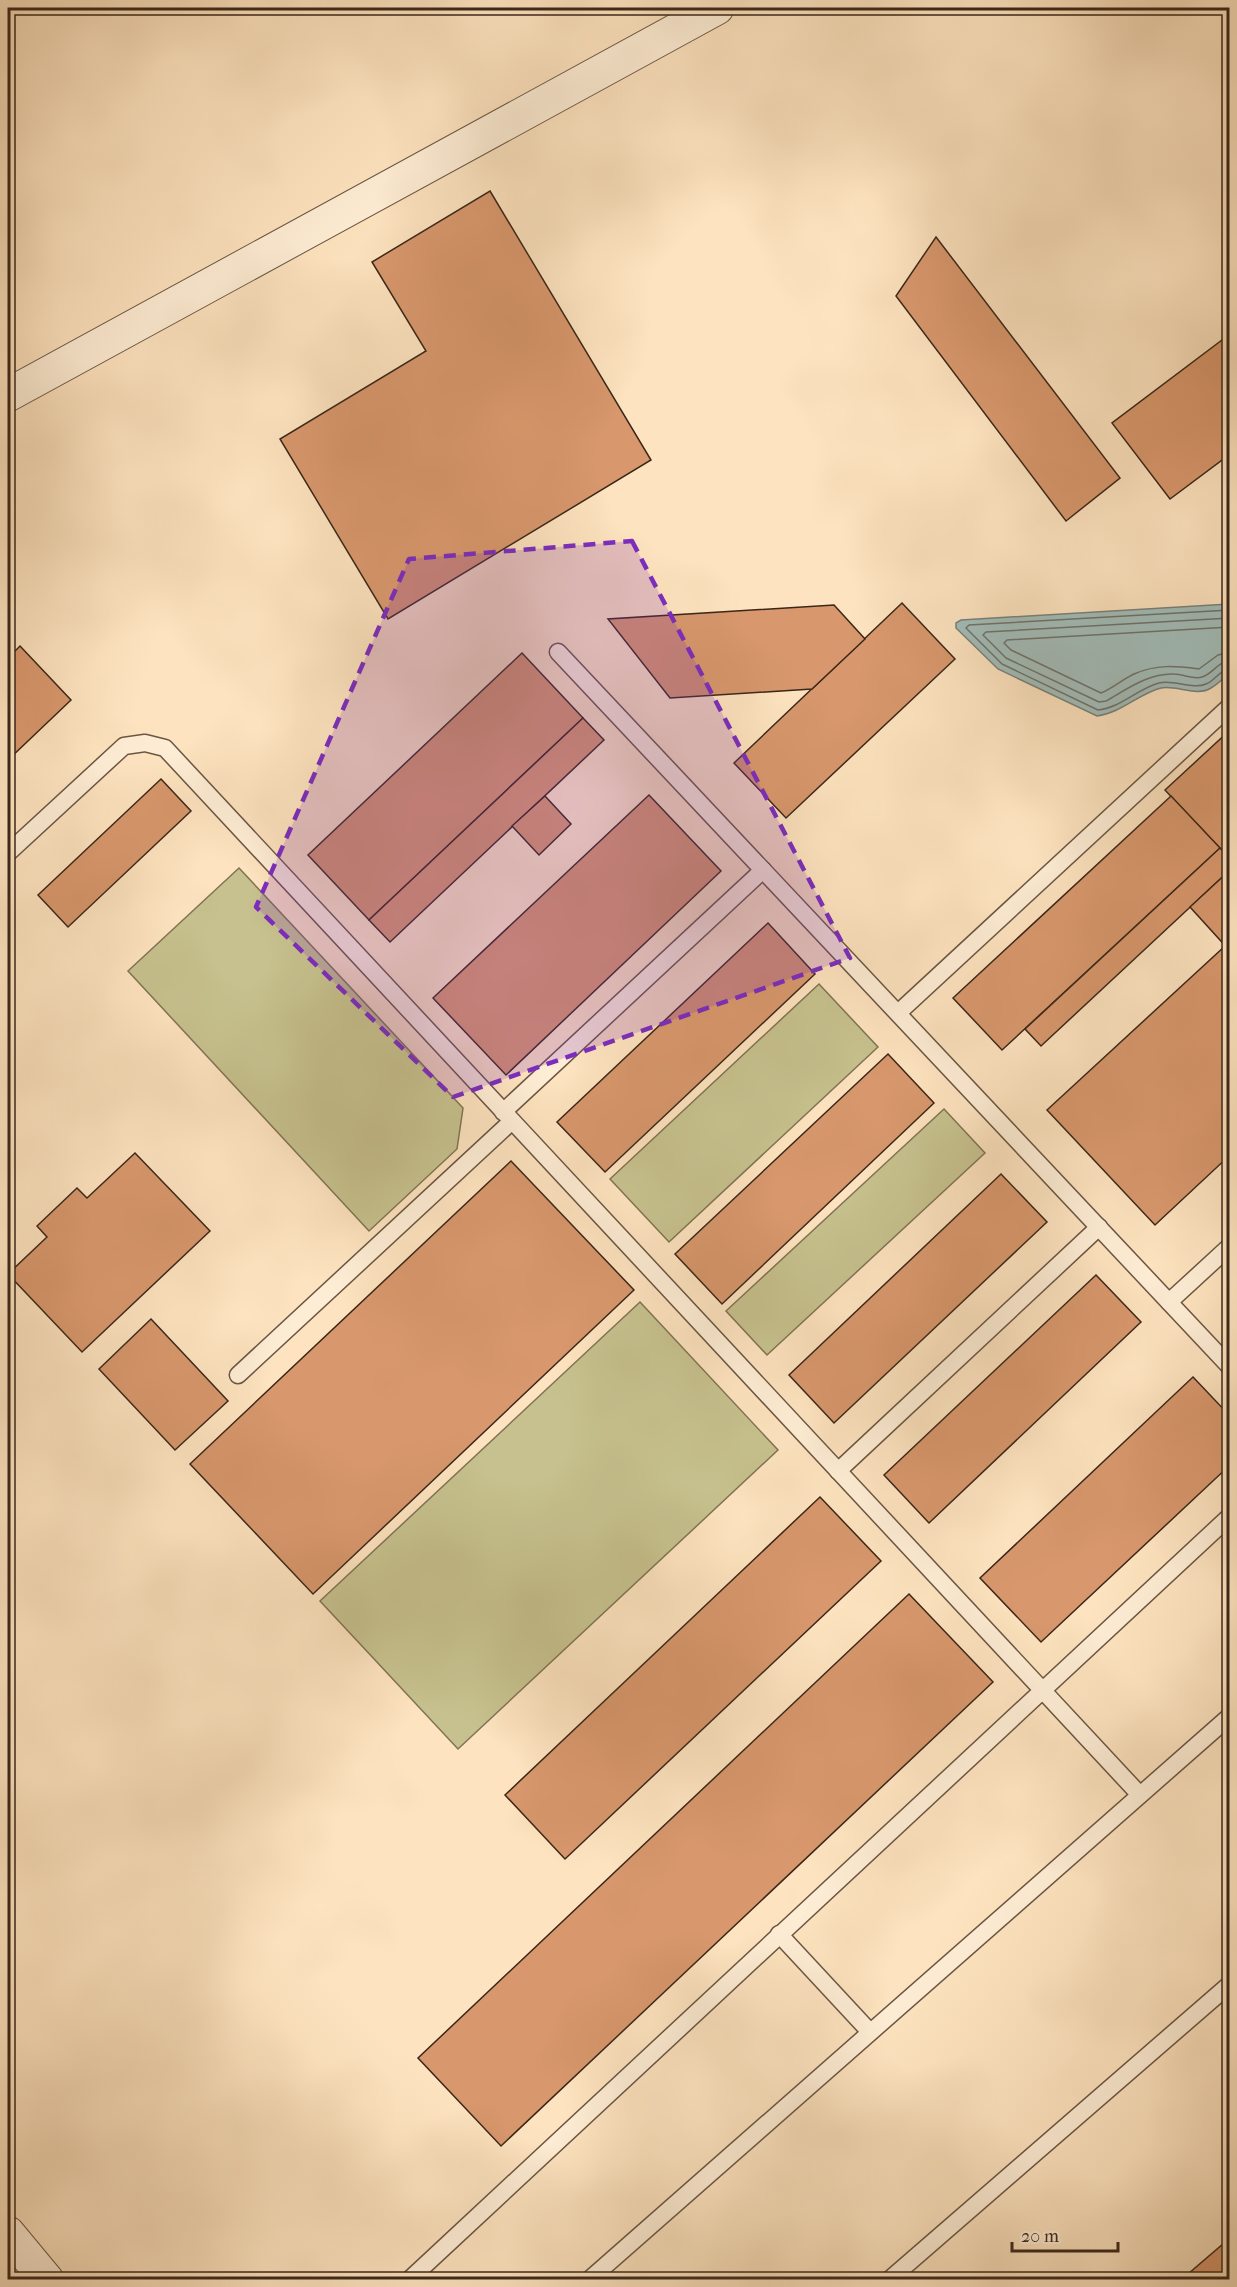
<svg xmlns="http://www.w3.org/2000/svg" width="1237" height="2287" font-family="'IM FELL French Canon',serif">
<rect width="100%" height="100%" fill="#fde3bf"/>
<filter id="stains"><feTurbulence type="fractalNoise" baseFrequency=".00333" numOctaves="4"/><feColorMatrix values="0 0 0 0 .2 0 0 0 0 .09 0 0 0 0 .02 0 0 0 .5 -.17"/></filter>
<radialGradient id="worn" r=".72"><stop offset=".6" stop-color="#630" stop-opacity="0"/><stop offset="1" stop-color="#630" stop-opacity=".3"/></radialGradient>
<g fill="#c6c18e" stroke="#807454" stroke-width="1.5">
<polygon points="239,868 463,1108 457,1149 369,1231 128,971"/>
<polygon points="819,984 878,1047 669,1242 610,1179"/>
<polygon points="944,1109 985,1153 767,1355 726,1311"/>
<polygon points="640,1302 778,1450 458,1749 320,1601"/>
</g>
<path fill="#a2bdba" stroke="#78817a" stroke-width="1.5" d="M 1229,604 L 1229,673 C 1224,678 1218,684 1211,688 C 1197,697 1177,685 1161,688 C 1138,694 1121,713 1097,716 L 998,669 L 956,628 L 956,623 L 961,620 Z"/>
<g fill="none" stroke-linecap="round" stroke-linejoin="round">
<g stroke="#6e726a" stroke-width="1.5">
<path d="M 1230,610 L 969,625 L 966,628 L 1002,664 L 1098,710 C 1120,708 1137,689 1159,683 C 1174,679 1192,690 1206,684 C 1215,681 1219,670 1230,669"/>
<path d="M 1230,618 L 986,632 L 983,635 L 1006,658 L 1099,702 L 1106,701 C 1127,689 1149,673 1174,674 C 1183,674 1194,680 1202,677 C 1213,674 1217,662 1230,661"/>
<path d="M 1230,627 L 1007,640 L 1004,643 L 1011,650 L 1101,693 C 1113,688 1123,679 1134,674 C 1157,664 1175,666 1199,669 L 1218,655 L 1230,652"/>
</g>
</g>
<g fill="#d8976c" stroke="#3a271a" stroke-width="1.5">
<polygon points="490,191 651,460 388,619 280,439 426,351 372,262"/>
<polygon points="936,237 1120,478 1066,521 896,296"/>
<polygon points="1230,334 1230,454 1170,499 1112,423"/>
<polygon points="902,603 955,659 786,818 734,763"/>
<polygon points="834,605 865,639 812,689 670,698 608,619"/>
<polygon points="20,646 71,700 8,760 8,658"/>
<polygon points="522,653 583,718 369,920 308,855"/>
<polygon points="583,718 604,740 390,942 369,920"/>
<polygon points="1230,730 1230,859 1165,790"/>
<polygon points="161,779 191,811 68,927 38,895"/>
<polygon points="649,795 721,871 506,1075 433,998"/>
<polygon points="545,796 571,824 539,855 512,826"/>
<polygon points="1171,796 1220,848 1002,1050 953,998"/>
<polygon points="1220,848 1230,859 1230,870 1041,1046 1025,1029"/>
<polygon points="1230,870 1230,951 1190,907"/>
<polygon points="768,923 815,974 605,1172 557,1122"/>
<polygon points="1225,946 1230,951 1230,1155 1155,1225 1047,1110"/>
<polygon points="888,1054 934,1103 722,1304 675,1254"/>
<polygon points="135,1153 210,1231 82,1352 8,1274 47,1237 37,1226 77,1188 87,1198"/>
<polygon points="511,1161 634,1290 313,1594 190,1464"/>
<polygon points="1001,1174 1047,1222 834,1423 789,1375"/>
<polygon points="1096,1275 1141,1322 929,1523 884,1475"/>
<polygon points="151,1319 228,1401 175,1450 99,1369"/>
<polygon points="1193,1377 1230,1416 1230,1465 1041,1642 980,1578"/>
<polygon points="820,1497 881,1561 565,1859 505,1795"/>
<polygon points="909,1594 993,1682 501,2146 418,2058"/>
<polygon points="1230,2238 1230,2280 1181,2280"/>
</g>
<g fill="none" stroke-linecap="round" stroke-linejoin="round">
<g stroke="#6b5643" stroke-width="19">
<g id="service">
<polyline points="558,652 1230,1367"/>
<polyline points="8,853 124,746 145,743 165,748 1140,1795"/>
<polyline points="898,1013 1230,706"/>
<polyline points="503,1112 763,870"/>
<polyline points="1169,1302 1230,1246"/>
<polyline points="238,1375 512,1121"/>
<polyline points="838,1471 1099,1227"/>
<polyline points="779,1934 870,2032"/>
<polyline points="409,2280 1230,1516"/>
<polyline points="589,2280 1230,1716"/>
<polyline points="889,2280 1230,1984"/>
</g>
</g>
<g stroke="#6b5643" stroke-width="35">
<g id="tertiary">
<polyline points="8,395 717,8"/>
<polyline points="8,2233 47,2280"/>
</g>
</g>
<use href="#service" stroke="#feedd5" stroke-width="16"/>
<use href="#tertiary" stroke="#feedd5" stroke-width="33"/>
</g>
<path fill="#7b2cbf" fill-opacity="0.2" stroke="#7b2cbf" stroke-width="4.5" stroke-dasharray="12 8" stroke-linejoin="round" d="M 632,541 L 850,958 L 453,1097 L 256,907 L 409,559 Z"/>
<rect width="1237" height="2287" fill="none" stroke="#fde3bf" stroke-width="30"/>
<rect x="9" y="9" width="1219" height="2269" fill="none" stroke="#3a271a" stroke-width="3"/>
<rect x="15" y="15" width="1207" height="2257" fill="none" stroke="#3a271a" stroke-width="1.5"/>
<path d="M1012 2242v9h106v-9" fill="none" stroke="#3a271a" stroke-width="3"/>
<text x="1021" y="2242" font-size="18" fill="#3a271a" stroke="#feedd5" stroke-width="4.5" paint-order="stroke">20 m</text>
<rect width="100%" height="100%" filter="url(#stains)"/>
<rect width="100%" height="100%" fill="url(#worn)"/>
</svg>
